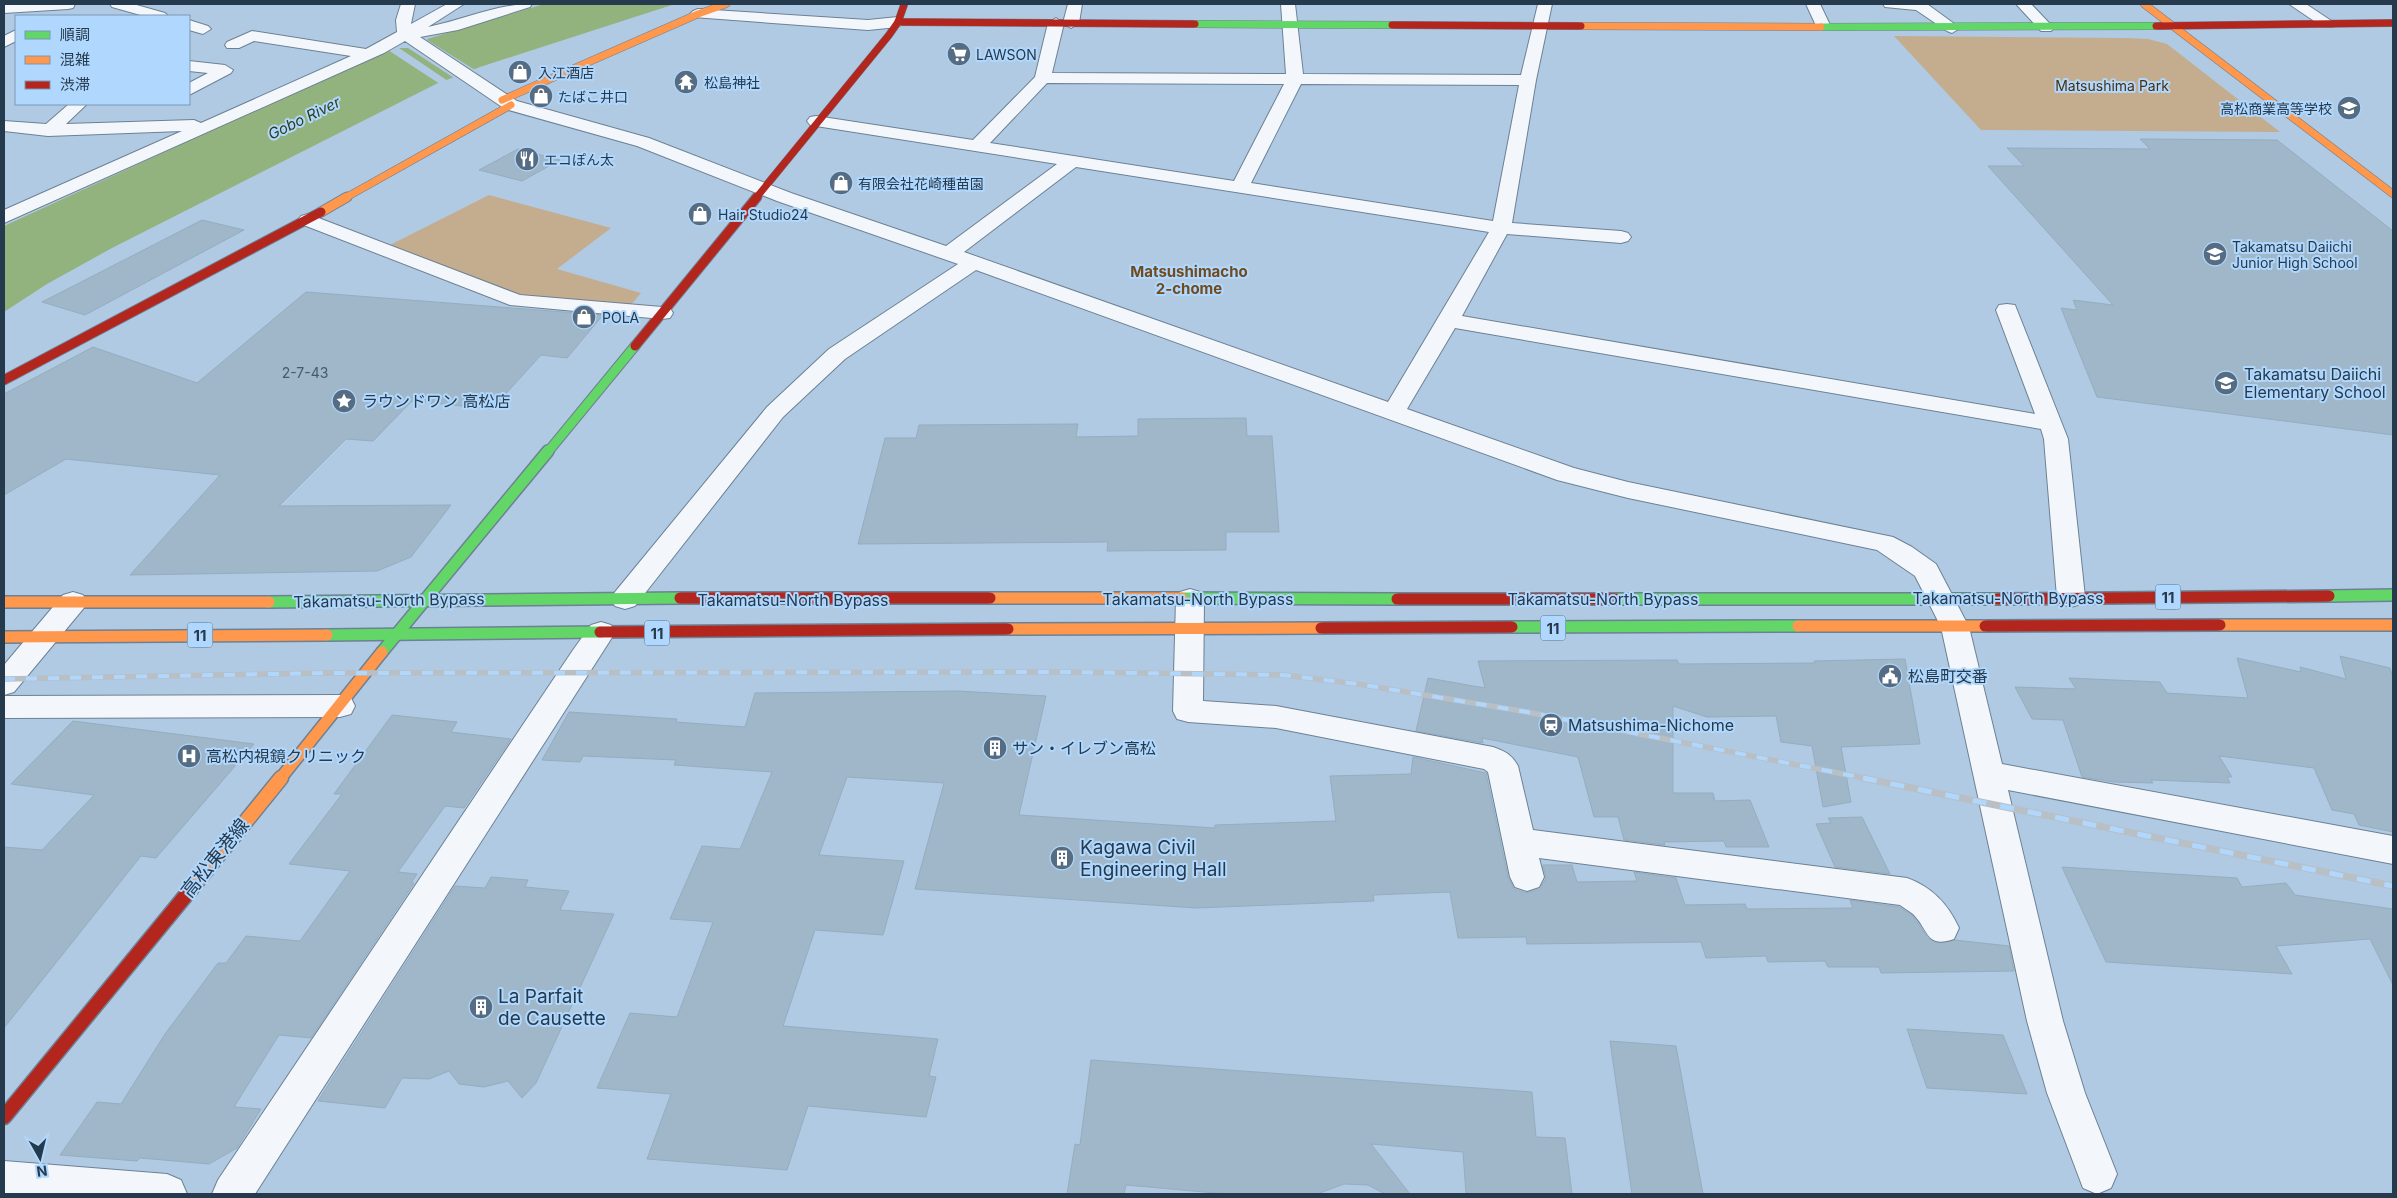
<svg xmlns="http://www.w3.org/2000/svg" width="2397" height="1198" font-family="Inter,'Noto Sans JP',sans-serif">
<rect width="100%" height="100%" fill="#b0cae4"/>
<g fill="#c4ac8e">
<polygon points="1894,36 2126,38 2148,39 2167,44 2280,132 1981,130"/>
<polygon points="489,195 611,228 557,269 641,293 629,307 521,298 388,246"/>
</g>
<polygon fill="#92b37e" points="544,4 675,4 480,67 436,84 112,248 47,284 4,312 4,226 380,53"/>
<polygon fill="#b0cae4" points="430,35 427,40 475,70 454,78 408,48 399,48 448,81 440,84 388,50"/>
<g fill="#9fb7c8" stroke="#94adbf">
<polygon points="2140,139 2277,140 2393,231 2393,435 2097,397 2061,308 2077,310 2073,300 2113,305 1988,166 2024,166 2007,148 2150,149"/>
<polygon points="518,149 560,160 522,181 479,170"/>
<polygon points="202,220 244,230 85,315 42,302"/>
<polygon points="306,292 603,315 567,358 541,355 492,409 412,401 373,441 346,439 279,506 451,505 411,557 377,571 130,575 220,475 66,459 4,495 4,394 93,347 197,383"/>
<polygon points="1246,418 1247,436 1272,436 1279,532 1226,532 1226,550 1107,551 1108,542 858,544 885,438 916,438 919,425 1078,424 1076,437 1138,436 1138,419"/>
<polygon points="2340,656 2390,668 2393,677 2393,832 2359,825 2354,814 2332,810 2314,768 2219,756 2232,777 2227,777 2230,783 2151,780 2153,783 2114,782 2082,777 2063,720 2032,719 2015,687 2076,689 2069,678 2160,682 2167,693 2248,698 2237,658 2301,672 2300,667 2346,679"/>
<polygon points="1905,659 1920,744 1841,747 1851,802 1823,807 1812,746 1781,742 1776,716 1707,717 1673,706 1673,793 1713,793 1715,801 1750,800 1769,847 1726,847 1724,841 1664,842 1665,845 1624,840 1618,817 1594,817 1578,757 1482,738 1483,743 1416,731 1428,678 1485,688 1478,661 1677,660 1679,664 1815,663 1814,661"/>
<polygon points="958,691 1046,696 1019,815 1215,828 1215,825 1336,821 1330,776 1411,774 1413,757 1486,773 1508,877 1514,889 1526,893 1540,889 1546,878 1543,865 1572,865 1577,882 1637,881 1634,872 1676,878 1685,905 1745,904 1747,909 1853,908 1850,900 1899,907 1912,915 1928,938 1937,943 1955,940 2009,946 2014,971 1881,973 1879,967 1828,967 1825,961 1768,962 1766,956 1706,958 1701,942 1527,944 1526,937 1458,938 1450,892 1373,895 1374,901 1196,908 915,889 944,783 847,777 819,855 904,861 883,935 815,930 783,1026 938,1039 929,1076 936,1077 926,1117 808,1106 787,1170 647,1159 671,1094 597,1088 630,1013 677,1017 713,922 670,919 702,846 740,849 772,772 674,765 676,760 583,756 580,762 542,760 569,712 677,719 676,722 745,727 755,693"/>
<polygon points="392,715 457,722 451,732 511,739 464,808 445,806 398,872 417,874 411,883 414,883 311,1038 279,1035 234,1107 261,1109 237,1148 209,1164 140,1158 137,1161 60,1155 97,1102 121,1104 165,1034 218,963 226,963 246,936 300,941 350,871 289,864 342,794 334,794"/>
<polygon points="73,721 254,744 156,858 141,856 4,1028 4,847 42,850 94,795 11,784"/>
<polygon points="1862,817 1890,874 1835,867 1816,824 1831,823 1828,818"/>
<polygon points="2062,867 2237,878 2242,887 2286,883 2295,895 2393,909 2393,985 2370,939 2276,946 2292,974 2106,962"/>
<polygon points="491,877 528,880 525,887 569,891 560,910 614,914 536,1083 522,1098 508,1081 484,1087 459,1084 449,1071 429,1079 402,1078 385,1108 318,1101 455,886 485,888"/>
<polygon points="1907,1029 2003,1035 2027,1094 1927,1088"/>
<polygon points="1610,1041 1676,1046 1703,1194 1632,1194"/>
<polygon points="1091,1060 1532,1092 1536,1137 1565,1138 1572,1194 1466,1194 1463,1152 1371,1144 1410,1194 1385,1194 1368,1185 1344,1184 1317,1194 1226,1194 1126,1185 1124,1194 1067,1194 1075,1144 1080,1145"/>
</g>
<g fill="none" stroke-linecap="round" stroke-linejoin="round">
<g stroke="#6d8194" stroke-width="2">
<g id="street">
<polygon points="75,4 73,8 68,9 4,13 4,5"/>
<polygon points="110,4 133,4 165,13 168,16 144,16 112,7"/>
<path d="M 401,4 L 415,4 L 411,24 L 447,4 L 464,4 L 428,27 C 463,20 496,4 532,4 L 530,7 L 458,30 L 420,37 L 517,101 L 649,138 L 791,193 L 946,246 L 1057,164 L 816,126 L 810,125 L 807,121 L 810,117 L 816,116 L 973,140 L 1035,77 L 1048,23 L 1056,18 L 1063,23 L 1068,4 L 1082,4 L 1079,23 L 1071,28 L 1064,23 L 1052,73 L 1286,74 L 1281,4 L 1295,4 L 1303,74 L 1521,75 L 1538,4 L 1552,4 L 1536,80 L 1512,223 L 1621,231 L 1628,233 L 1631,237 L 1628,241 L 1621,243 L 1507,234 L 1462,316 L 2035,414 L 1996,310 L 1999,305 L 2007,304 L 2015,305 L 2068,439 L 2085,597 L 2081,604 L 2071,607 L 2061,604 L 2057,597 L 2044,439 L 2041,429 L 1455,328 L 1407,409 L 1574,468 L 1628,482 L 1893,537 L 1912,547 L 1936,564 L 1969,627 L 2002,764 L 2393,836 L 2393,864 L 2008,790 L 2063,1021 L 2085,1093 L 2117,1174 L 2111,1188 L 2097,1194 L 2083,1188 L 2047,1093 L 2027,1021 L 1941,627 L 1915,576 L 1877,550 L 1628,498 L 1557,480 L 976,270 L 845,359 L 783,417 L 635,606 L 625,609 L 615,606 L 611,599 L 615,592 L 767,407 L 829,349 L 958,264 L 777,201 L 637,146 L 505,109 L 405,41 L 384,53 L 4,223 L 4,210 L 182,131 L 48,136 L 4,131 L 4,121 L 46,124 L 69,104 L 87,104 L 66,124 L 194,120 L 201,123 L 351,56 L 254,41 L 239,48 L 227,48 L 225,45 L 227,42 L 252,31 L 366,49 L 397,32 L 396,20 ZM 1047,83 L 1284,84 L 1234,181 L 990,143 ZM 1301,84 L 1519,85 L 1493,221 L 1251,183 ZM 1076,167 L 1489,232 L 1388,402 L 964,252 Z"/>
<polygon points="1806,4 1820,4 1831,27 1828,30 1818,30"/>
<polygon points="1883,4 1927,4 1960,28 1952,33 1947,31 1916,10 1885,7"/>
<polygon points="2016,4 2031,4 2051,25 2054,28 2051,31 2041,31"/>
<polygon points="2289,4 2306,4 2336,24 2333,27 2323,27"/>
<polygon points="698,9 868,20 898,17 906,22 898,27 868,30 693,17 690,14 693,11"/>
<polygon points="189,20 208,26 211,29 203,34 189,30"/>
<polygon points="16,30 16,41 4,47 4,36"/>
<polygon points="189,61 225,65 233,70 231,73 189,95 189,83 208,73 189,71"/>
<polygon points="308,214 520,295 662,307 670,308 673,313 670,318 662,319 510,305 301,224 298,220 301,216"/>
<path d="M 1190,589 L 1200,592 L 1204,599 L 1203,701 L 1276,706 L 1493,747 C 1505,751 1512,755 1518,766 L 1533,830 L 1907,878 C 1932,887 1948,904 1959,928 L 1954,939 C 1926,949 1929,930 1913,914 C 1909,911 1904,908 1900,905 L 1539,858 L 1544,877 L 1539,887 L 1527,891 L 1515,887 L 1510,877 L 1488,772 L 1484,769 L 1276,728 L 1188,722 L 1177,719 L 1173,711 L 1176,599 L 1180,592 Z"/>
<polygon points="73,592 83,595 87,602 83,609 14,692 4,695 4,665 63,595"/>
<polygon points="601,622 611,625 615,632 611,639 255,1194 212,1194 218,1180 573,650 591,625"/>
<polygon points="340,695 351,698 355,706 351,714 340,717 4,718 4,696"/>
<polygon points="4,1161 167,1174 181,1180 187,1194 4,1194"/>
</g>
</g>
<g stroke="#6d8194" stroke-width="8">
<g id="fast-far2">
<polyline points="1195,24 1392,25"/>
<polyline points="1821,27 2156,26"/>
</g>
</g>
<g stroke="#6d8194" stroke-width="11">
<polyline id="fast-far1" points="547,453 635,346"/>
</g>
<g stroke="#6d8194" stroke-width="14">
<g id="fast">
<polyline points="2329,596 2393,595"/>
<polyline points="1182,598 1397,599"/>
<polyline points="1616,599 1997,599"/>
<polyline points="269,602 680,598"/>
<polyline points="1512,627 1798,626"/>
<polyline points="327,635 600,632"/>
<polyline points="382,652 548,451"/>
</g>
</g>
<g stroke="#6d8194" stroke-width="8">
<g id="slow-far3">
<polyline points="2144,4 2393,194"/>
<polyline points="1581,26 1821,27"/>
<polyline points="502,100 698,14 726,4"/>
<polyline points="345,198 511,105"/>
</g>
</g>
<g stroke="#6d8194" stroke-width="11">
<polyline id="slow-far2" points="321,212 347,197"/>
</g>
<g stroke="#6d8194" stroke-width="14">
<g id="slow-far1">
<polyline points="990,598 1182,598"/>
<polyline points="4,602 269,602"/>
<polyline points="2220,625 2393,625"/>
<polyline points="1798,626 1985,626"/>
<polyline points="1008,629 1321,628"/>
<polyline points="4,637 327,635"/>
<polyline points="280,779 382,652"/>
</g>
</g>
<g stroke="#6d8194" stroke-width="17">
<polyline id="slow" points="191,889 281,778"/>
</g>
<g stroke="#6d8194" stroke-width="8">
<g id="jam-far3">
<polyline points="898,22 1195,24"/>
<polyline points="1392,25 1581,26"/>
<polyline points="2156,26 2393,23"/>
<polyline points="756,198 889,35 898,22 904,5"/>
</g>
</g>
<g stroke="#6d8194" stroke-width="11">
<g id="jam-far2">
<polyline points="635,346 757,197"/>
<polyline points="4,380 321,212"/>
</g>
</g>
<g stroke="#6d8194" stroke-width="14">
<g id="jam-far1">
<polyline points="680,598 990,598"/>
<polyline points="1397,599 1616,599"/>
<polyline points="1997,599 2329,596"/>
<polyline points="1985,626 2220,625"/>
<polyline points="1321,628 1512,627"/>
<polyline points="600,632 1008,629"/>
</g>
</g>
<g stroke="#6d8194" stroke-width="17">
<polyline id="jam" points="4,1117 191,889"/>
</g>
<use href="#street" fill="#f3f7fb" fill-rule="evenodd"/>
<use href="#fast-far2" stroke="#63d668" stroke-width="7"/>
<use href="#fast-far1" stroke="#63d668" stroke-width="9"/>
<use href="#fast" stroke="#63d668" stroke-width="11"/>
<use href="#slow-far3" stroke="#ff974d" stroke-width="7"/>
<use href="#slow-far2" stroke="#ff974d" stroke-width="9"/>
<use href="#slow-far1" stroke="#ff974d" stroke-width="11"/>
<use href="#slow" stroke="#ff974d" stroke-width="14"/>
<use href="#jam-far3" stroke="#b3261e" stroke-width="7"/>
<use href="#jam-far2" stroke="#b3261e" stroke-width="9"/>
<use href="#jam-far1" stroke="#b3261e" stroke-width="11"/>
<use href="#jam" stroke="#b3261e" stroke-width="14"/>
<g stroke="#b8bfc5" stroke-width="5.5">
<polyline id="rail-far1" points="4,679 327,673 1065,672 1283,675 1358,684 1527,712 1869,779"/>
</g>
<g stroke="#b8bfc5" stroke-width="7">
<polyline id="rail" points="1863,778 2393,886"/>
</g>
<use href="#rail-far1" stroke="#b0d7fd" stroke-width="4" stroke-dasharray="11" stroke-linecap="butt"/>
<use href="#rail" stroke="#b0d7fd" stroke-width="5" stroke-dasharray="14" stroke-linecap="butt"/>
</g>
<defs>
<g id="supermarket-disc" transform="scale(1.25)"><circle r="9.5" fill="#566c82" stroke="#b0d7fd"/><path d="M-6-5.5h2.5l.6 2H6L4.5 2H-2.5L-4.4-4H-6ZM-1.5 3.2a1.3 1.3 0 1 0 .1 0ZM3 3.2a1.3 1.3 0 1 0 .1 0Z" fill="#fff"/></g>
<g id="shop-disc" transform="scale(1.25)"><circle r="9.5" fill="#566c82" stroke="#b0d7fd"/><path d="M-5-2.5h2.3a2.7 3.5 0 0 1 5.4 0H5L5.5 6h-11ZM-1.5-2.5h3a1.5 2.3 0 0 0-3 0Z" fill="#fff"/></g>
<g id="temple-disc" transform="scale(1.25)"><circle r="9.5" fill="#566c82" stroke="#b0d7fd"/><path d="M0-6L5-2H3V0L6.5 2.5H4V6H1.5V3h-3V6H-4V2.5H-6.5L-3 0V-2H-5Z" fill="#fff"/></g>
<g id="school-disc" transform="scale(1.25)"><circle r="9.5" fill="#566c82" stroke="#b0d7fd"/><path d="M0-5L7-2L0 1L-7-2ZM-4 1L0 2.5L4 1V4Q0 6-4 4Z" fill="#fff"/></g>
<g id="restaurant-disc" transform="scale(1.25)"><circle r="9.5" fill="#566c82" stroke="#b0d7fd"/><path d="M-5-6h1v4h1v-4h1v4h1v-4h1v5L-1.5 .5V6h-2V.5L-5-1ZM5-6V6H3V1.5H1.5Q1.5-4 5-6Z" fill="#fff"/></g>
<g id="sight-disc" transform="scale(1.25)"><circle r="9.5" fill="#566c82" stroke="#b0d7fd"/><path d="M0-6L1.8-2.2L6-1.7L2.9 1.2L3.7 5.4L0 3.3L-3.7 5.4L-2.9 1.2L-6-1.7L-1.8-2.2Z" fill="#fff"/></g>
<g id="civic-disc" transform="scale(1.25)"><circle r="9.5" fill="#566c82" stroke="#b0d7fd"/><path d="M-.6-6.5H3V-4.5H.6V-3L4-1V1h2V6H-6V1h2V-1L-.6-3ZM-1.2 2.5V6h2.4V2.5Z" fill="#fff"/></g>
<g id="station-disc" transform="scale(1.25)"><circle r="9.5" fill="#566c82" stroke="#b0d7fd"/><path d="M-3-6H3Q5-6 5-4V2Q5 4 3 4L4.5 6H3L1.5 4h-3L-3 6H-4.5L-3 4Q-5 4-5 2V-4Q-5-6-3-6ZM-3.5-4v3h7v-3ZM-3.5 1v1.5H-2V1ZM2 1v1.5H3.5V1Z" fill="#fff"/></g>
<g id="building-disc" transform="scale(1.25)"><circle r="9.5" fill="#566c82" stroke="#b0d7fd"/><path d="M-4-6H4V6H1V3H-1V6H-4ZM-2.5-4.3h1.7v1.8h-1.7ZM.8-4.3h1.7v1.8H.8ZM-2.5-1h1.7V.8h-1.7ZM.8-1h1.7V.8H.8Z" fill="#fff"/></g>
<g id="hospital-disc" transform="scale(1.25)"><circle r="9.5" fill="#566c82" stroke="#b0d7fd"/><path d="M-5-5h3v3.5h4V-5h3V5h-3V1.5h-4V5h-3Z" fill="#fff"/></g>
</defs>
<g fill-rule="evenodd">
<use href="#supermarket-disc" x="959" y="54"/>
<use href="#shop-disc" x="520" y="72"/>
<use href="#temple-disc" x="686" y="82"/>
<use href="#shop-disc" x="541" y="96"/>
<use href="#school-disc" x="2349" y="108"/>
<use href="#restaurant-disc" x="527" y="159"/>
<use href="#shop-disc" x="841" y="183"/>
<use href="#shop-disc" x="700" y="214"/>
<use href="#school-disc" x="2215" y="254"/>
<use href="#shop-disc" x="584" y="317"/>
<use href="#school-disc" x="2226" y="383"/>
<use href="#sight-disc" x="344" y="401"/>
<use href="#civic-disc" x="1890" y="676"/>
<use href="#station-disc" x="1551" y="725"/>
<use href="#building-disc" x="995" y="748"/>
<use href="#hospital-disc" x="189" y="756"/>
<use href="#building-disc" x="1062" y="858"/>
<use href="#building-disc" x="481" y="1007"/>
</g>
<g text-anchor="middle" dominant-baseline="central" stroke-width="4" stroke-linejoin="round" paint-order="stroke">
<g font-size="14" fill="#263a4d" stroke="#b0d7fd" text-anchor="start">
<text x="976" y="54">LAWSON</text>
<text x="538" y="72">入江酒店</text>
<text x="704" y="82">松島神社</text>
<text x="558" y="96">たばこ井口</text>
<text x="2332" y="108" text-anchor="end">高松商業高等学校</text>
<text x="544" y="159">エコぽん太</text>
<text x="858" y="183">有限会社花崎種苗園</text>
<text x="718" y="214">Hair Studio24</text>
<text x="2232" y="246">Takamatsu Daiichi<tspan x="2232" dy="16">Junior High School</tspan></text>
<text x="602" y="317">POLA</text>
</g>
<g font-size="14" fill="#4a2f0e" stroke="#b0d7fd">
<text x="2112" y="85">Matsushima Park</text>
</g>
<g font-size="14" fill="#455a6c">
<text x="305" y="372">2-7-43</text>
</g>
<g font-size="15" font-style="italic" fill="#2e3d19" stroke="#b0d7fd">
<text transform="translate(304 118) rotate(-26)">Gobo River</text>
</g>
<g font-size="15" font-weight="bold" fill="#714b1d" stroke="#b0d7fd">
<text x="1189" y="271">Matsushimacho<tspan x="1189" dy="17">2-chome</tspan></text>
</g>
<g fill="#b0d7fd" stroke="#4f6982" stroke-width="1">
<rect x="2155.5" y="584.5" width="25" height="25" rx="4"/>
<rect x="1540.5" y="615.5" width="25" height="25" rx="4"/>
<rect x="644.5" y="620.5" width="25" height="25" rx="4"/>
<rect x="187.5" y="622.5" width="25" height="25" rx="4"/>
</g>
<g font-size="15" font-weight="bold" fill="#263a4d">
<text x="2168" y="597">11</text>
<text x="1553" y="628">11</text>
<text x="657" y="633">11</text>
<text x="200" y="635">11</text>
</g>
<g font-size="16" fill="#263a4d" stroke="#b0d7fd" text-anchor="start">
<text x="2244" y="374">Takamatsu Daiichi<tspan x="2244" dy="18">Elementary School</tspan></text>
<text x="362" y="401">ラウンドワン 高松店</text>
<text x="1908" y="676">松島町交番</text>
<text x="1568" y="725">Matsushima-Nichome</text>
<text x="1012" y="748">サン・イレブン高松</text>
<text x="206" y="756">高松内視鏡クリニック</text>
</g>
<g font-size="16" fill="#263a4d" stroke="#b0d7fd">
<text x="2008" y="598">Takamatsu-North Bypass</text>
<text x="1198" y="599">Takamatsu-North Bypass</text>
<text x="1603" y="599">Takamatsu-North Bypass</text>
<text transform="translate(389 600) rotate(-1)">Takamatsu-North Bypass</text>
<text x="793" y="600">Takamatsu-North Bypass</text>
</g>
<g font-size="19" fill="#263a4d" stroke="#b0d7fd" text-anchor="start">
<text x="1080" y="847">Kagawa Civil<tspan x="1080" dy="22">Engineering Hall</tspan></text>
<text x="498" y="996">La Parfait<tspan x="498" dy="22">de Causette</tspan></text>
</g>
<g font-size="19" fill="#263a4d" stroke="#b0d7fd">
<text transform="translate(215 858) rotate(-51)">高松東港線</text>
</g>
</g>
<rect width="2397" height="1198" fill="none" stroke="#263a4d" stroke-width="10"/>
<rect x="15" y="15" width="175" height="90" fill="#b0d7fd" stroke="#7998b7"/>
<rect x="25" y="31" width="25" height="8" fill="#63d668" stroke="#7998b7"/>
<text x="60" y="40" font-size="15" fill="#263a4d">順調</text>
<rect x="25" y="56" width="25" height="8" fill="#ff974d" stroke="#7998b7"/>
<text x="60" y="65" font-size="15" fill="#263a4d">混雑</text>
<rect x="25" y="81" width="25" height="8" fill="#b3261e" stroke="#7998b7"/>
<text x="60" y="90" font-size="15" fill="#263a4d">渋滞</text>
<g transform="translate(40 1158) rotate(172)" stroke="#b0d7fd" stroke-width="4" paint-order="stroke">
<path d="M0-4L9 19L0 12L-9 19Z" fill="#263a4d"/>
<text y="-8" font-size="14" font-weight="bold" text-anchor="middle" fill="#263a4d">N</text>
</g>
</svg>
